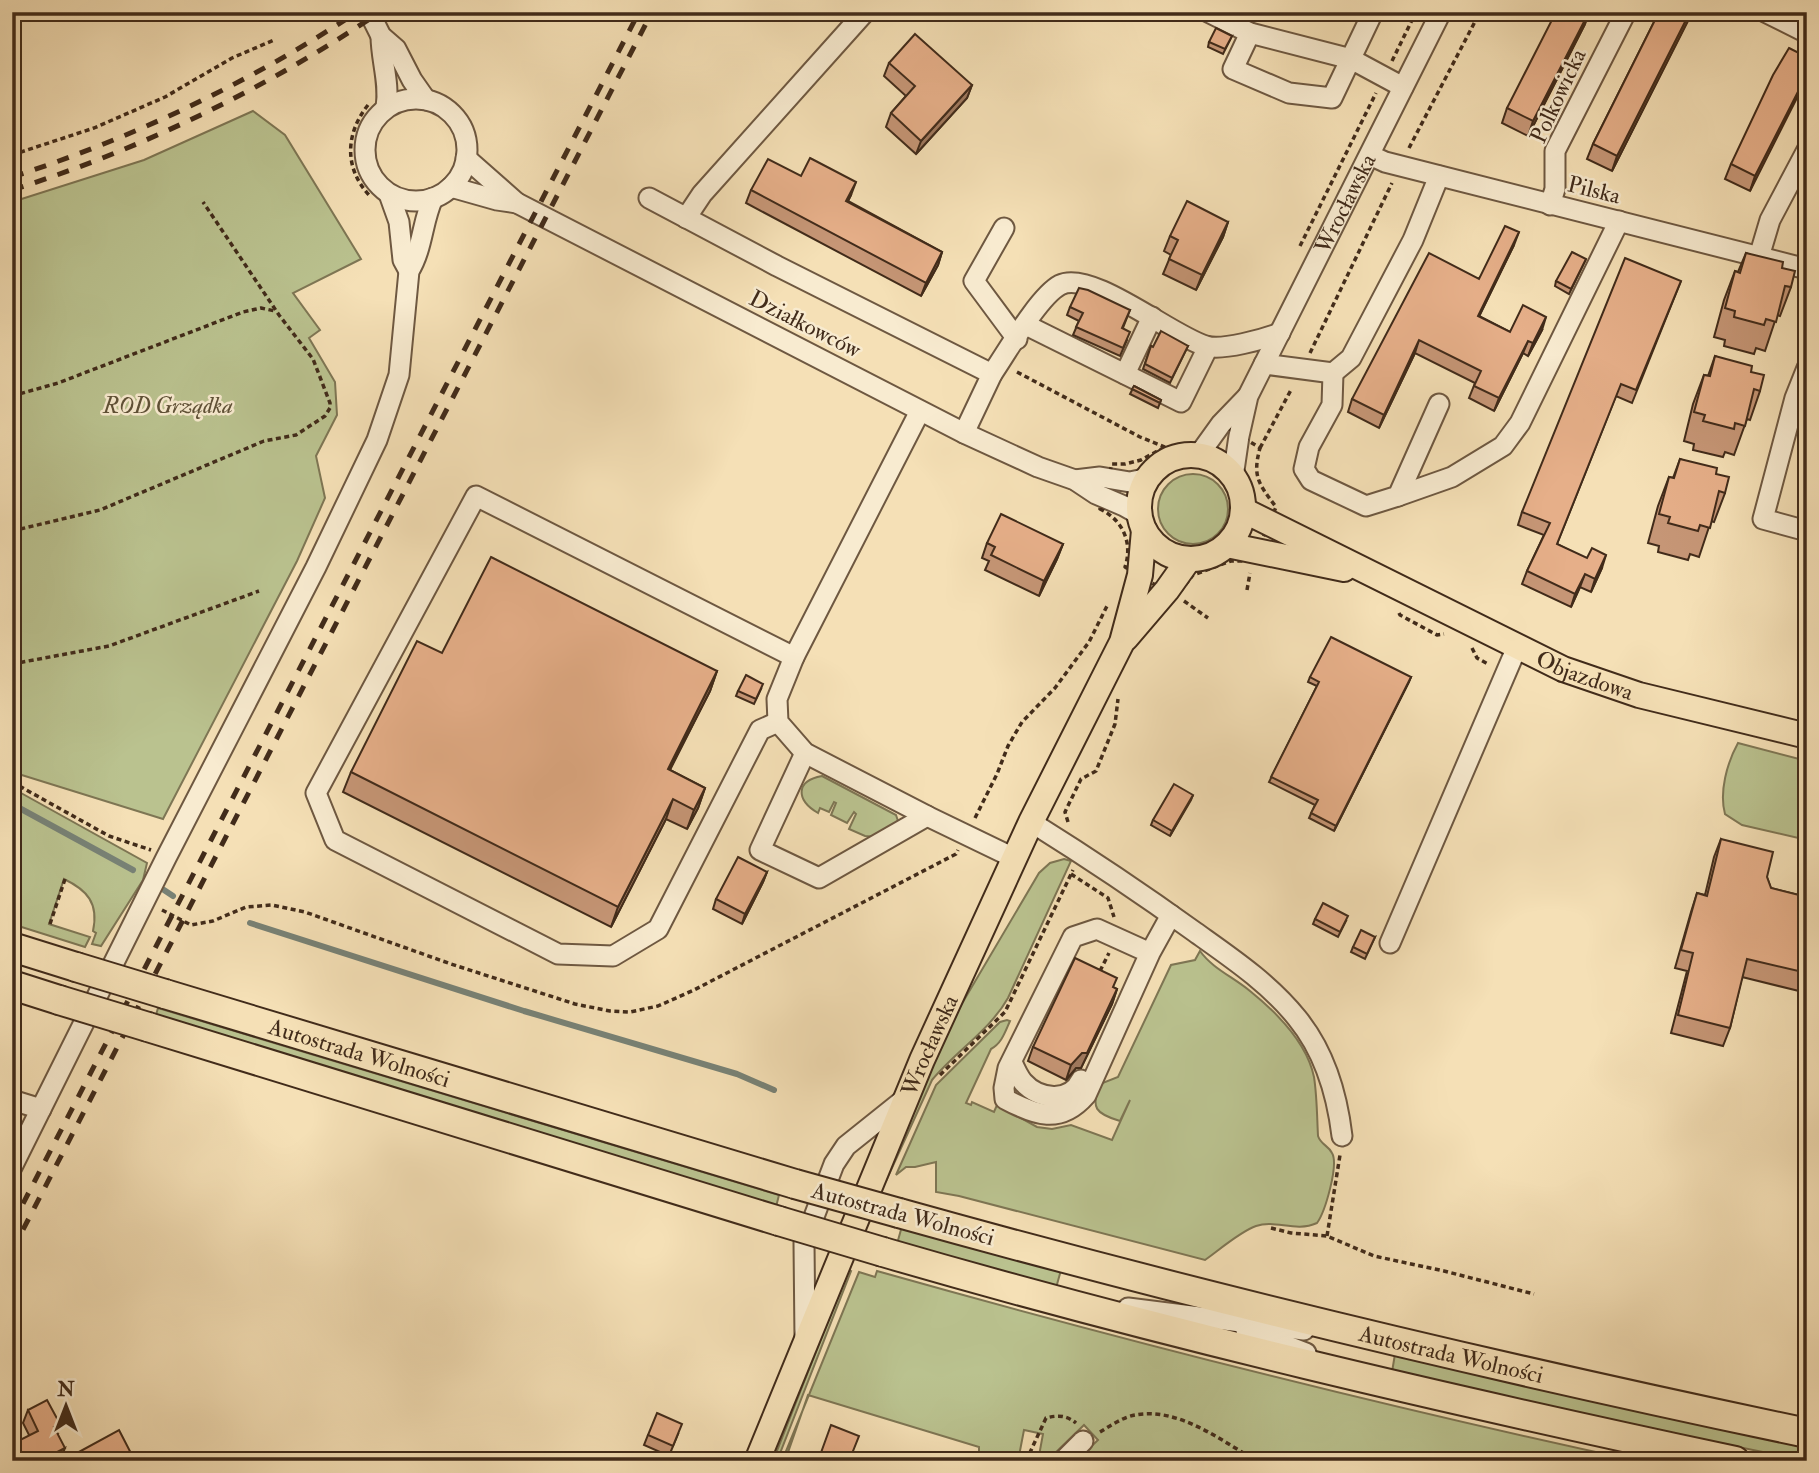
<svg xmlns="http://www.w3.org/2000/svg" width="1819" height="1473" font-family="'IM FELL Double Pica',serif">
<rect width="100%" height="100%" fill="#f5e0b6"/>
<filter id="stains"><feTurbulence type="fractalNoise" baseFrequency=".00286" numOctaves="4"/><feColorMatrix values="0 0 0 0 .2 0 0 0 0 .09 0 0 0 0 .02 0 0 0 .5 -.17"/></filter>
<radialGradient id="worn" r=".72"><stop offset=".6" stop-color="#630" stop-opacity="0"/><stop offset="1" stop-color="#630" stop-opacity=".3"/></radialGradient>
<g fill="#bac28f" stroke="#7e7654" stroke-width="2">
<polygon points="253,111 285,135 361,259 293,293 320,330 309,338 335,382 337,415 316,456 325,498 297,561 163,819 12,772 12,202 144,160"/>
<circle cx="1193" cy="509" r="35"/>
<path d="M 1738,743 L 1807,761 L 1807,840 L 1742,825 L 1725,814 C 1719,792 1727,763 1738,743 Z"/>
<path d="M 822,776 L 896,815 L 898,821 L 876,837 L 865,836 L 849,829 L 856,814 L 854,812 L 847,823 L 831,815 L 836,803 L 834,802 L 829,812 L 820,808 L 818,813 C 796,800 795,781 822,776 Z"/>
<path d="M 12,788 L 147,863 L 143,880 L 101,946 L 92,944 L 96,933 L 93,931 C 99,903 87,890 64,879 L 49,924 L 90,937 L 85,947 L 12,924 Z"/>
<path d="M 1064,859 L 1071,861 L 1008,998 C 990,1030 956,1051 932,1080 L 886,1181 L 882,1180 L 957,1012 L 1039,873 L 1050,863 Z"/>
<path d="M 1200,951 C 1212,968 1233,977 1250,991 C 1276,1012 1307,1043 1314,1077 C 1317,1096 1317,1117 1318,1136 C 1321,1145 1328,1145 1332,1153 C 1339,1165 1325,1212 1317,1223 C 1295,1233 1276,1219 1256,1226 C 1241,1231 1219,1250 1205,1260 L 959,1196 L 936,1192 L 936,1162 L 915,1167 L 906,1167 L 896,1175 L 936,1085 L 1000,1022 L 1007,1020 L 1010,1021 C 1005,1032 1002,1043 991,1049 L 966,1103 L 971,1105 L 972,1102 L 994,1112 L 997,1105 L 1037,1127 L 1052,1129 L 1071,1125 L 1112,1140 L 1130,1100 L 1120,1121 C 1096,1114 1090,1108 1100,1084 L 1118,1077 L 1171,965 L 1195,960 Z"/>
<polygon points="158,1008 779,1195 776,1207 156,1015"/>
<polygon points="902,1226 1061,1270 1056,1288 897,1244"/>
<polygon points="848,1270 851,1271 777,1461 773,1461"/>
<path d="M 877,1271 C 1129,1342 1381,1406 1637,1461 L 1076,1461 L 1098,1440 L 1084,1425 L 1047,1461 L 1038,1461 L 1043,1434 L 1024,1430 L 1018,1461 L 979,1461 L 979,1447 L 808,1395 L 785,1461 L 782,1461 L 859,1272 L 875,1277 Z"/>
<polygon points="1395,1354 1807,1445 1807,1461 1548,1408 1392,1372"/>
</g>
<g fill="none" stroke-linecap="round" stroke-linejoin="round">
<g stroke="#788276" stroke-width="6">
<polyline points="12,804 133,870"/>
<polyline points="164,890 173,896"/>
<polyline points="250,923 524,1011 737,1074 774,1090"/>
</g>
<g stroke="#6e5841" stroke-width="23">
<g id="minor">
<polyline points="369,12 381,36 396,49 412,80 426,100"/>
<polyline points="1208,12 1250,33 1351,59 1403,87"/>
<polyline points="1765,12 1807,33"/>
<polyline points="1250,33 1233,69 1289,93 1332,98 1373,12"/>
<path d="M 381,36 C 381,60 390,83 386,107"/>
<circle cx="416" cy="150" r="51"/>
<polyline points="1370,155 1385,162 1807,269"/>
<polyline points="466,158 517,203 964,433 1038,467 1075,480 1096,494 1124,506 1140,515"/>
<polyline points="451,187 497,200 517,203"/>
<polyline points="389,194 399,222 403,260 409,271"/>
<polyline points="649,198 777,266 992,374 964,433"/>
<polyline points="1550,205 1555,189 1555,151 1626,12"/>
<polyline points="686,218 702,194 865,12"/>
<polyline points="1004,228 974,281 1017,339"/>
<polyline points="1759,257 1770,220 1807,150"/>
<polyline points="1026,325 1181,402 1208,347"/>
<polyline points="1264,364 1333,373 1351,358 1413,240 1439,176"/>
<polyline points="1807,368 1795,398 1763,519 1807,531"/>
<polyline points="1333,373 1332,405 1309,447 1304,469 1311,480 1366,506 1398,496 1439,404"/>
<path d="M 992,374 C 1007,352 1039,296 1060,285 C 1091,269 1173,337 1206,346 C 1222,351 1264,339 1280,333"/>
<polyline points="1125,374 1152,317"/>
<polyline points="920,411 794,657 777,699 778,722 805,753 927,816 1014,858"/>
<polyline points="1198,456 1221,424 1247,397"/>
<path id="s1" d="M 1233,477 L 1239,436 L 1248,396 L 1441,12"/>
<polyline points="1075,480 1100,477 1130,482 1149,478"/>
<polyline points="1398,496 1452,477 1503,446 1520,423 1619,221"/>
<polyline points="778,722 760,730 658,929 613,956 558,954 335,840 316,793 476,496 794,657"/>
<polyline points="805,753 760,850 819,878 927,816"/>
<path d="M 1031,822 C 1087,857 1141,893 1195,932 C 1230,957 1269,983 1297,1018 C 1324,1051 1337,1094 1342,1136"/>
<polyline points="1390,943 1517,647"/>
<path d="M 1150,953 L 1097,929 L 1073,937 L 1008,1068 L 1004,1088 L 1005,1099 C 1035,1115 1060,1125 1086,1095 L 1150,953 L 1171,915"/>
<path d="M 1012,1062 C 1015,1069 1018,1076 1023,1082 C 1039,1100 1070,1103 1081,1080"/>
<polyline points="12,1100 41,1109"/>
<path d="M 12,1167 L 166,858 L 316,567 L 377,440 L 399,375 L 409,271 C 423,248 422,222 433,198"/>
<polyline points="1128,1308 1304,1330"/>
<polyline points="1246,1330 1306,1353"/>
<polyline points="805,1339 804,1243 834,1164 846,1146 906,1098"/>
<polyline points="1063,1461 1083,1441"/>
</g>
</g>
<g stroke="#412b1a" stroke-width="28">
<g id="major">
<circle cx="1191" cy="507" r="52"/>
<path id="s2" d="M 1243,510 L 1563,669 L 1639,695 L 1807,736"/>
<polyline points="1227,545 1344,569"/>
<polyline points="1126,638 1167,590 1189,559"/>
<path id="s3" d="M 757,1461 L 922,1060 L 1031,822 L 1122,642 L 1140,575 L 1144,530"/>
</g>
</g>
<g stroke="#412b1a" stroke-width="32">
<g id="highway">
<polyline points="12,947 76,967"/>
<polyline points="12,985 59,1000"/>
<path id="s4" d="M 165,994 L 795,1184"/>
<polyline points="148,1027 779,1221"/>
<path id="s5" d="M 899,1213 C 1199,1297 1502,1369 1807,1433"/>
<path d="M 883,1252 C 1164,1334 1449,1400 1735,1461"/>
</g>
</g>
<g stroke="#412b1a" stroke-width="3.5" stroke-dasharray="5 3.5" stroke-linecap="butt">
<polyline points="1392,61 1416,12"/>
<path d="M 368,105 C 345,134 344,169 370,196"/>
<polyline points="1409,148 1480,12"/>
<polyline points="12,155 94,128 165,97 232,58 274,40"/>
<polyline points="1300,246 1376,93"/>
<polyline points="1310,353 1392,183"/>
<polyline points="1017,372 1140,437 1165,447"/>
<polyline points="12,396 58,383 243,312 261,308 275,311"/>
<path d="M 1215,420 L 1260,448 C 1252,477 1259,484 1276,507 L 1253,561 L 1231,561 L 1193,575 L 1176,597 L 1125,567 C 1133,543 1123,520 1100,509 L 1112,464 L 1125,464 L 1141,460 L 1165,447 L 1192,447 L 1206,440 Z"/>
<polyline points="1260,448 1292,388"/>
<polyline points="12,531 100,510 264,441 296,435 325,416 330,408 330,403 313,359 279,315 203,202"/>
<polyline points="1247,590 1250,573"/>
<polyline points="1184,601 1208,618"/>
<polyline points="1399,613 1400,615 1437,635 1444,634"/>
<polyline points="1472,648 1477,658 1488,664"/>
<polyline points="12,664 109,646 259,591"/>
<polyline points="12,782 109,836 151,850"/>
<polyline points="975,818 997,774 1008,746 1022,722 1055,688 1089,642 1108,604"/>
<polyline points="1068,822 1065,812 1081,779 1096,771 1115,724 1118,699"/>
<polyline points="1071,874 1108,898 1114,917"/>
<polyline points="162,910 191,925 213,921 246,907 272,905 305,912 451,964 575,1004 610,1011 630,1012 658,1006 694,990 956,854 958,850"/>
<polyline points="50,924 65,879"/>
<polyline points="1100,971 1109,953"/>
<polyline points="940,1075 1005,1012 1073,870"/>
<polyline points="1271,1228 1291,1233 1327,1236 1374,1256 1444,1271 1534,1294"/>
<polyline points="1327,1236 1340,1155"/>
<path d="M 1100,1432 C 1110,1426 1123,1417 1135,1415 C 1179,1407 1220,1440 1257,1461"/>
<path d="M 1026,1461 L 1046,1418 C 1058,1415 1066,1415 1076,1423"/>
</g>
<use href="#minor" stroke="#f8ebd0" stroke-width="19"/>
<use href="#major" stroke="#f5e0b6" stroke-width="24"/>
<use href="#highway" stroke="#f5e0b6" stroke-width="28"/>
<g stroke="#412b1a" stroke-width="5" stroke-dasharray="12 12" stroke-linecap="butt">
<path d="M 12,177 C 133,138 251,82 357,12"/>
<path d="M 12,190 C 142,149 267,88 380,12"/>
<polyline points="12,1225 639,12"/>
<polyline points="12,1251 652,12"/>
</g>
<g stroke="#412b1a" stroke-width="32" stroke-linecap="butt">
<g id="highway-bridge">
<polyline points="76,967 165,994"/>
<polyline points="59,1000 148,1027"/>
<polyline points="795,1184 899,1213"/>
<polyline points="779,1221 883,1252"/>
</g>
</g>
<use href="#highway-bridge" stroke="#f5e0b6" stroke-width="28"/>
</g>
<g fill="#c69676" stroke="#412b1a" stroke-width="2">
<polygon points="1659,12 1692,12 1612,171 1587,159 1593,144"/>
<polygon points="1585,24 1528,136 1502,123 1507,108"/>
<polygon points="1232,36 1223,54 1208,47 1209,42"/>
<polygon points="1807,57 1750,191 1725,179 1731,164"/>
<polygon points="889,63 972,85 967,98 916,154 886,127 891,113 906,96 884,76"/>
<polygon points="801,176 851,195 848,201 942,252 938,265 921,296 746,203 751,190"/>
<polygon points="1228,222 1223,237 1196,290 1163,274 1171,255 1164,251 1170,236"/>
<polygon points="1514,245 1479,316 1510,332 1542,330 1528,356 1523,353 1494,411 1469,398 1475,383 1415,353 1379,428 1348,412 1352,399"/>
<polygon points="1746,253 1782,268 1791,287 1780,316 1777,315 1765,351 1756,348 1754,354 1724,346 1725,340 1714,337 1724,300 1735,271 1738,272"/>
<polygon points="1586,259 1569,294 1555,286 1556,281"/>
<polygon points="1681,281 1632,403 1616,396 1557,544 1602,568 1591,592 1580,587 1571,607 1522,584 1527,571 1544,535 1518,525 1522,512"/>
<polygon points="1070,307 1130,310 1123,328 1127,340 1120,356 1073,335 1079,321 1067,315"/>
<polygon points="1151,346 1153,347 1188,346 1170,383 1143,369"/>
<polygon points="1715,356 1751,372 1760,391 1750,420 1747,419 1734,455 1725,452 1723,457 1693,450 1694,444 1684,441 1693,404 1704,375 1708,376"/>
<polygon points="1134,386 1161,400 1158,408 1130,394"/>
<polygon points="1680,459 1716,474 1725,493 1714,522 1711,521 1699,557 1690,554 1688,560 1658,552 1659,546 1648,543 1658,506 1669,477 1673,478"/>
<polygon points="987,543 1063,544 1057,559 1039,596 985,570 989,561 982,558"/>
<polygon points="442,653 717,671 710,691 670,770 705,788 698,808 687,829 666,819 611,927 343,792 351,772"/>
<polygon points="1310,677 1411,677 1334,831 1309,818 1315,805 1269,782 1317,686 1308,682"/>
<polygon points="761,689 754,704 736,696 738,691"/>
<polygon points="1193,795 1170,836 1151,825 1153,820"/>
<polygon points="1721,839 1767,877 1771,888 1807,897 1807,993 1742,977 1730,1028 1723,1046 1671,1033 1687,971 1675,968 1691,912 1697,893 1705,895 1714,857"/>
<polygon points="767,872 763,882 742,924 713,909 716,899"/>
<polygon points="1315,919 1346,921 1338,937 1313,924"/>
<polygon points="1375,937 1365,959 1351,952 1353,947"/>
<polygon points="1114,988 1117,989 1112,1004 1081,1068 1076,1068 1066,1080 1028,1061 1033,1047"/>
<polygon points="28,1410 57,1433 29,1435 23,1423"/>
<polygon points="678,1434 669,1456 644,1445 648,1435"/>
<polygon points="77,1453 135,1461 74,1461"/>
</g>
<g fill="#a17a60" stroke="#412b1a" stroke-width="2">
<polygon points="1590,12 1585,24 1528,136 1533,121"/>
<polygon points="1690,12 1692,12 1690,17 1612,171 1617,156"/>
<polygon points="1807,74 1807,78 1750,191 1755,176"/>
<polygon points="972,85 967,98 916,154 921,141"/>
<polygon points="856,182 851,195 841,214 846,201"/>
<polygon points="1228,222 1223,237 1196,290 1202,275"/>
<polygon points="1519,232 1514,245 1473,329 1478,316"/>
<polygon points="942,252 938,265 921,296 926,283"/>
<polygon points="1546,317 1542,330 1528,356 1533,343"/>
<polygon points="1419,340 1415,353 1379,428 1384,415"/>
<polygon points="1528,341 1523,353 1494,411 1499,398"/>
<polygon points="1063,544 1057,559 1039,596 1044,581"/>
<polygon points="1606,555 1602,568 1591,592 1595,579"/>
<polygon points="1585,574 1580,587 1571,607 1575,594"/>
<polygon points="717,671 710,691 660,788 668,769"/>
<polygon points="1411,677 1409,682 1334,831 1336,826"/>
<polygon points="705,788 698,808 687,829 694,810"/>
<polygon points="1193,795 1191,800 1170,836 1172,831"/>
<polygon points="673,799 666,819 611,927 618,907"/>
<polygon points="767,872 763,882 742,924 745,914"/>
<polygon points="1117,989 1112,1004 1081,1068 1076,1068 1066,1080 1071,1065"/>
<polygon points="65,1448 60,1461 40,1461"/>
</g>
<g fill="#e6af89" stroke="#412b1a" stroke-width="2">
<polygon points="1556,12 1589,12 1533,121 1507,108"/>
<polygon points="1659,12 1690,12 1617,156 1593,144"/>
<polygon points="1216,28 1232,36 1225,49 1209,42"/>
<polygon points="915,34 972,85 921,141 891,113 915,86 889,63"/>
<polygon points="1789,48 1807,57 1807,74 1755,176 1731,164 1773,75"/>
<polygon points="810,158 856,182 846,201 942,252 926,283 751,190 768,159 801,176"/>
<polygon points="1187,201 1228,222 1202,275 1169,259 1178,240 1170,236"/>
<polygon points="1505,226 1519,232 1478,316 1510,332 1523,305 1546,317 1533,343 1528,341 1499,398 1474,386 1481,371 1419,340 1384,415 1352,399 1429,253 1479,279"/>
<polygon points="1572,252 1586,259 1571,289 1556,281"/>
<polygon points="1746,253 1783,262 1782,268 1795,271 1791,287 1785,286 1776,322 1766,319 1764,325 1734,317 1735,311 1725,308 1735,271 1740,273"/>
<polygon points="1625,258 1681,281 1636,390 1621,384 1557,544 1587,558 1592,548 1606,555 1595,579 1585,574 1575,594 1527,571 1550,523 1522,512"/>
<polygon points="1079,288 1088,290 1130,310 1122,328 1130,332 1123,348 1076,327 1083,313 1070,307"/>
<polygon points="1161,331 1188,346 1172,378 1145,364 1151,346 1153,347"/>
<polygon points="1715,356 1752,366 1751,372 1764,375 1760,391 1754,389 1745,426 1735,423 1734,429 1703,421 1705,415 1694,412 1704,375 1710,376"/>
<polygon points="1134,386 1161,400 1160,403 1132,389"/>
<polygon points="1680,459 1717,468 1716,474 1729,477 1725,493 1719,491 1710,528 1700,525 1698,531 1668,523 1670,517 1659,514 1669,477 1674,478"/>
<polygon points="1001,514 1063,544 1044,581 991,555 995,547 987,543"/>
<polygon points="491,557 717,671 668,769 705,788 694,810 673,799 618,907 351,772 417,641 442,653"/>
<polygon points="1331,637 1411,677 1336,826 1311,813 1318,800 1271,777 1319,682 1310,677"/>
<polygon points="746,675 763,684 756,699 738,691"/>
<polygon points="1174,784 1193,795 1172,831 1153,820"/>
<polygon points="1721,839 1773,852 1767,877 1771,888 1807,897 1807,973 1747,959 1730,1028 1678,1015 1693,953 1681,950 1697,893 1707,896"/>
<polygon points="738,857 767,872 745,914 716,899"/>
<polygon points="1323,903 1348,916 1340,932 1315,919"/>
<polygon points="1361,930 1375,937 1367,954 1353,947"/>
<polygon points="1075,958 1117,978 1113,987 1117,989 1087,1053 1082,1053 1071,1065 1033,1047"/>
<polygon points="47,1400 60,1424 54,1427 65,1448 40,1461 12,1461 12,1444 38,1431 28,1410"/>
<polygon points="657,1413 682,1424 673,1446 648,1435"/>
<polygon points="831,1425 859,1436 849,1461 818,1461"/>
<polygon points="119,1430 135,1461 81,1461 77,1453"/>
</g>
<g text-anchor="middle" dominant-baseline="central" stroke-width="5" stroke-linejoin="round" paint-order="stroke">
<g font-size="23" fill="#412b1a" stroke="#f8ebd0">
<text transform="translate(1558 96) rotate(-65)">Polkowicka</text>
<text transform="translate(1594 190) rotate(14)">Pilska</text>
<text stroke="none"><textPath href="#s1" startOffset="298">Wrocławska</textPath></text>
<text transform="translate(805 324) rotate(27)">Działkowców</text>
<text stroke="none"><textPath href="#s2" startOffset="380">Objazdowa</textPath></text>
<text stroke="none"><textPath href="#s3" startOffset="450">Wrocławska</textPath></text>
<text stroke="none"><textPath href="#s4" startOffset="203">Autostrada Wolności</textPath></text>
<text transform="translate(903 1214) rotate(15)">Autostrada Wolności</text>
<text stroke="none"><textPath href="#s5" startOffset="570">Autostrada Wolności</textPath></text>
</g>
<g font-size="23" font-style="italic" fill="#5f5137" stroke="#f8ebd0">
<text x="168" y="405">ROD Grządka</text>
</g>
</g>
<rect width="1819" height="1473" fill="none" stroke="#f5e0b6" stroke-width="42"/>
<rect x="14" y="14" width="1791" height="1445" fill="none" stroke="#412b1a" stroke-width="3.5"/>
<rect x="21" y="21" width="1777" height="1431" fill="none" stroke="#412b1a" stroke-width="2"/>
<g transform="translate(66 1406)" stroke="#f8ebd0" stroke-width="5" paint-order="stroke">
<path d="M0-5L12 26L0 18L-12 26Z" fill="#412b1a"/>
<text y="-10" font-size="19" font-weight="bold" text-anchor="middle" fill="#412b1a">N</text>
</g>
<rect width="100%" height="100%" filter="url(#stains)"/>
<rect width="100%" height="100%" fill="url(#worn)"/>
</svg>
